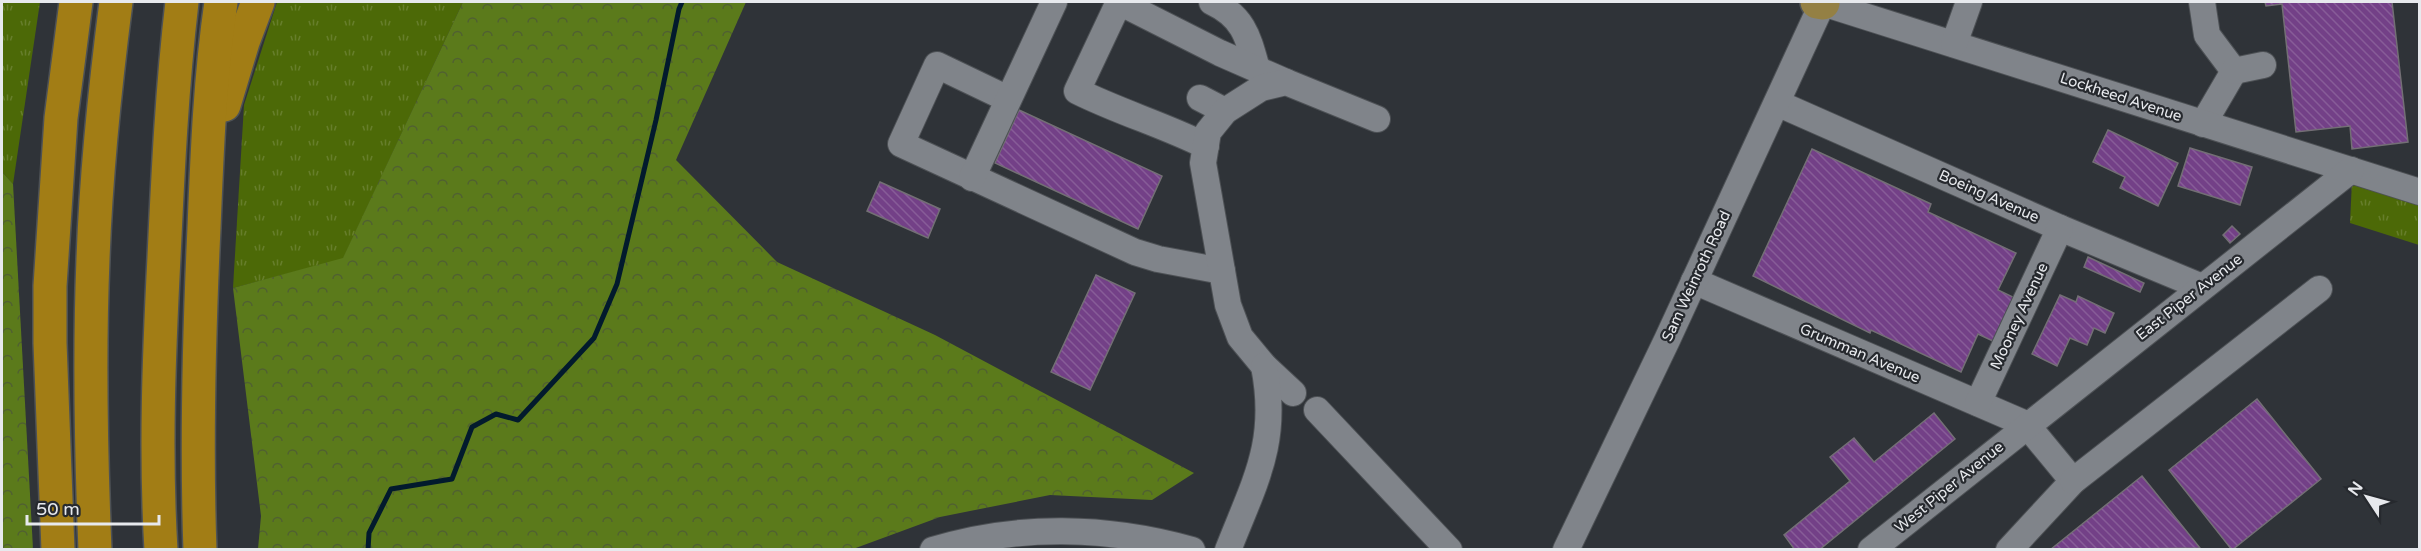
<svg xmlns="http://www.w3.org/2000/svg" width="2421" height="551" font-family="'Varela Round',sans-serif">
<defs>
<pattern id="grass-tufts" width="24" height="20" patternUnits="userSpaceOnUse" patternTransform="scale(1.5)"><rect width="24" height="20" fill="#4c6907"/><path d="M3 7l-1-3M5 7V3M7 7l1-3M15 17l-1-3M17 17v-4M19 17l1-3" fill="none" stroke="#667e2b"/></pattern>
<pattern id="forest-crowns" width="20" height="18" patternUnits="userSpaceOnUse" patternTransform="scale(1.5)"><rect width="20" height="18" fill="#5b7a1b"/><path d="M2 6a3 3 0 1 1 6 0M12 15a3 3 0 1 1 6 0" fill="none" stroke="#506031"/></pattern>
<pattern id="building-back-hatch" width="6" height="6" patternUnits="userSpaceOnUse" patternTransform="scale(1.5)"><rect width="6" height="6" fill="#734087"/><path d="M-1 5l2 2M0 0l6 6M5-1l2 2" fill="none" stroke="#875c98"/></pattern>
</defs>
<rect width="100%" height="100%" fill="#2f3338"/>
<g fill="url(#grass-tufts)">
<polygon points="2,2 40,2 13,184 2,172"/>
<polygon points="277,2 463,2 343,259 233,288 244,105"/>
<polygon points="2352,181 2419,194 2419,245 2350,223"/>
</g>
<g fill="url(#forest-crowns)">
<polygon points="463,2 746,2 676,160 777,262 935,335 1194,473 1152,500 1050,495 940,517 853,549 258,549 261,516 233,288 343,258"/>
<polygon points="2,172 13,184 33,549 2,549"/>
</g>
<g fill="none" stroke-linecap="round" stroke-linejoin="round">
<polyline stroke="#021a2d" stroke-width="5" points="368,550 369,533 391,489 452,479 472,427 496,414 518,420 594,338 617,284 656,120 679,9 682,2"/>
</g>
<g fill="url(#building-back-hatch)" stroke="#736f75" stroke-width="1.5">
<polygon points="2265,2 2392,2 2408,142 2352,149 2350,126 2296,132 2282,4 2266,6"/>
<polygon points="1019,110 1162,176 1138,229 995,163"/>
<polygon points="2108,130 2178,163 2158,206 2120,188 2125,177 2093,162"/>
<polygon points="2190,148 2252,167 2240,205 2178,186"/>
<polygon points="1812,149 1931,204 1928,212 2016,253 1998,290 2015,298 1995,342 1978,334 1961,372 1871,330 1870,333 1753,276"/>
<polygon points="880,182 940,209 928,238 867,211"/>
<polygon points="2232,226 2240,234 2230,243 2223,235"/>
<polygon points="2088,257 2144,283 2140,292 2084,267"/>
<polygon points="1096,275 1135,293 1090,390 1051,372"/>
<polygon points="2060,295 2076,302 2078,296 2114,313 2105,333 2094,328 2087,345 2070,338 2057,366 2032,354"/>
<polygon points="2257,399 2321,479 2232,550 2169,470"/>
<polygon points="1934,413 1955,439 1819,550 1795,550 1784,535 1850,481 1830,457 1854,438 1874,462"/>
<polygon points="2142,476 2200,548 2050,550"/>
</g>
<g fill="none" stroke-linecap="round" stroke-linejoin="round">
<g stroke="#4d5155" stroke-width="28">
<g id="minor">
<path d="M 1212,2 C 1244,17 1248,37 1257,69"/>
<polyline points="2202,2 2207,35 2234,71 2203,124"/>
<polyline points="1823,3 2420,192"/>
<polyline points="1954,44 1969,2"/>
<polyline points="2234,71 2263,65"/>
<polyline points="1200,98 1225,111"/>
<polyline points="1008,99 937,65 901,144 1135,252 1158,259 1222,271"/>
<polyline points="1777,103 2060,228 2202,287"/>
<path d="M 1206,146 C 1164,125 1119,112 1077,91 L 1119,2 L 1220,53 L 1286,82"/>
<polyline points="972,178 1054,2"/>
<polyline points="1694,281 2026,424 2073,481 2009,550"/>
<polyline points="1293,393 1264,366 1240,337 1228,305 1203,163 1208,132 1225,111 1261,88 1286,82 1377,119"/>
<polyline points="1978,403 2060,228"/>
<polyline points="1317,410 1449,550"/>
<polyline points="2073,481 2319,289"/>
<path d="M 933,550 C 1018,524 1107,526 1192,550"/>
<path d="M 1228,550 C 1255,481 1279,442 1264,366"/>
<polyline points="1566,550 1667,340 1823,2"/>
<polyline points="1871,550 2351,170"/>
</g>
</g>
<g stroke="#4d5155" stroke-width="36">
<polyline id="major" points="1817,2 1823,3"/>
</g>
<g stroke="#4d5155" stroke-width="36">
<g id="highway">
<polyline points="224,105 243,42 258,2"/>
<polyline points="58,550 50,343 50,286 61,118 76,2"/>
<path d="M 95,550 C 91,453 89,356 93,259 C 96,173 105,87 116,2"/>
<path d="M 161,550 C 155,452 159,354 164,257 C 168,171 172,87 182,2"/>
<path d="M 200,550 C 196,442 199,335 204,228 C 207,152 210,77 221,2"/>
</g>
</g>
<use href="#minor" stroke="#80848a" stroke-width="26"/>
<use href="#major" stroke="#948044" stroke-width="33"/>
<use href="#highway" stroke="#a27d15" stroke-width="33"/>
</g>
<g text-anchor="middle" dominant-baseline="central" stroke-width="4.5" stroke-linejoin="round" paint-order="stroke">
<g font-size="15" fill="#e7e9ed" stroke="#26292e">
<text transform="translate(2121 97) rotate(18)">Lockheed Avenue</text>
<text transform="translate(1989 196) rotate(24)">Boeing Avenue</text>
<text transform="translate(1696 276) rotate(-65)">Sam Weinroth Road</text>
<text transform="translate(2189 297) rotate(-38)">East Piper Avenue</text>
<text transform="translate(2019 316) rotate(-65)">Mooney Avenue</text>
<text transform="translate(1860 353) rotate(23)">Grumman Avenue</text>
<text transform="translate(1949 487) rotate(-39)">West Piper Avenue</text>
</g>
</g>
<rect width="2421" height="551" fill="none" stroke="#e7e9ed" stroke-width="6"/>
<g transform="translate(2367 497) rotate(306)" stroke="#26292e" stroke-width="4.5" paint-order="stroke">
<path d="M0-4.5L10 22L0 15L-10 22Z" fill="#e7e9ed"/>
<text y="-9" font-size="16" font-weight="bold" text-anchor="middle" fill="#e7e9ed">N</text>
</g>
<path d="M27 515v9h132v-9" fill="none" stroke="#e7e9ed" stroke-width="3"/>
<text x="36" y="515" font-size="18" fill="#e7e9ed" stroke="#26292e" stroke-width="4.5" paint-order="stroke">50 m</text>
</svg>
